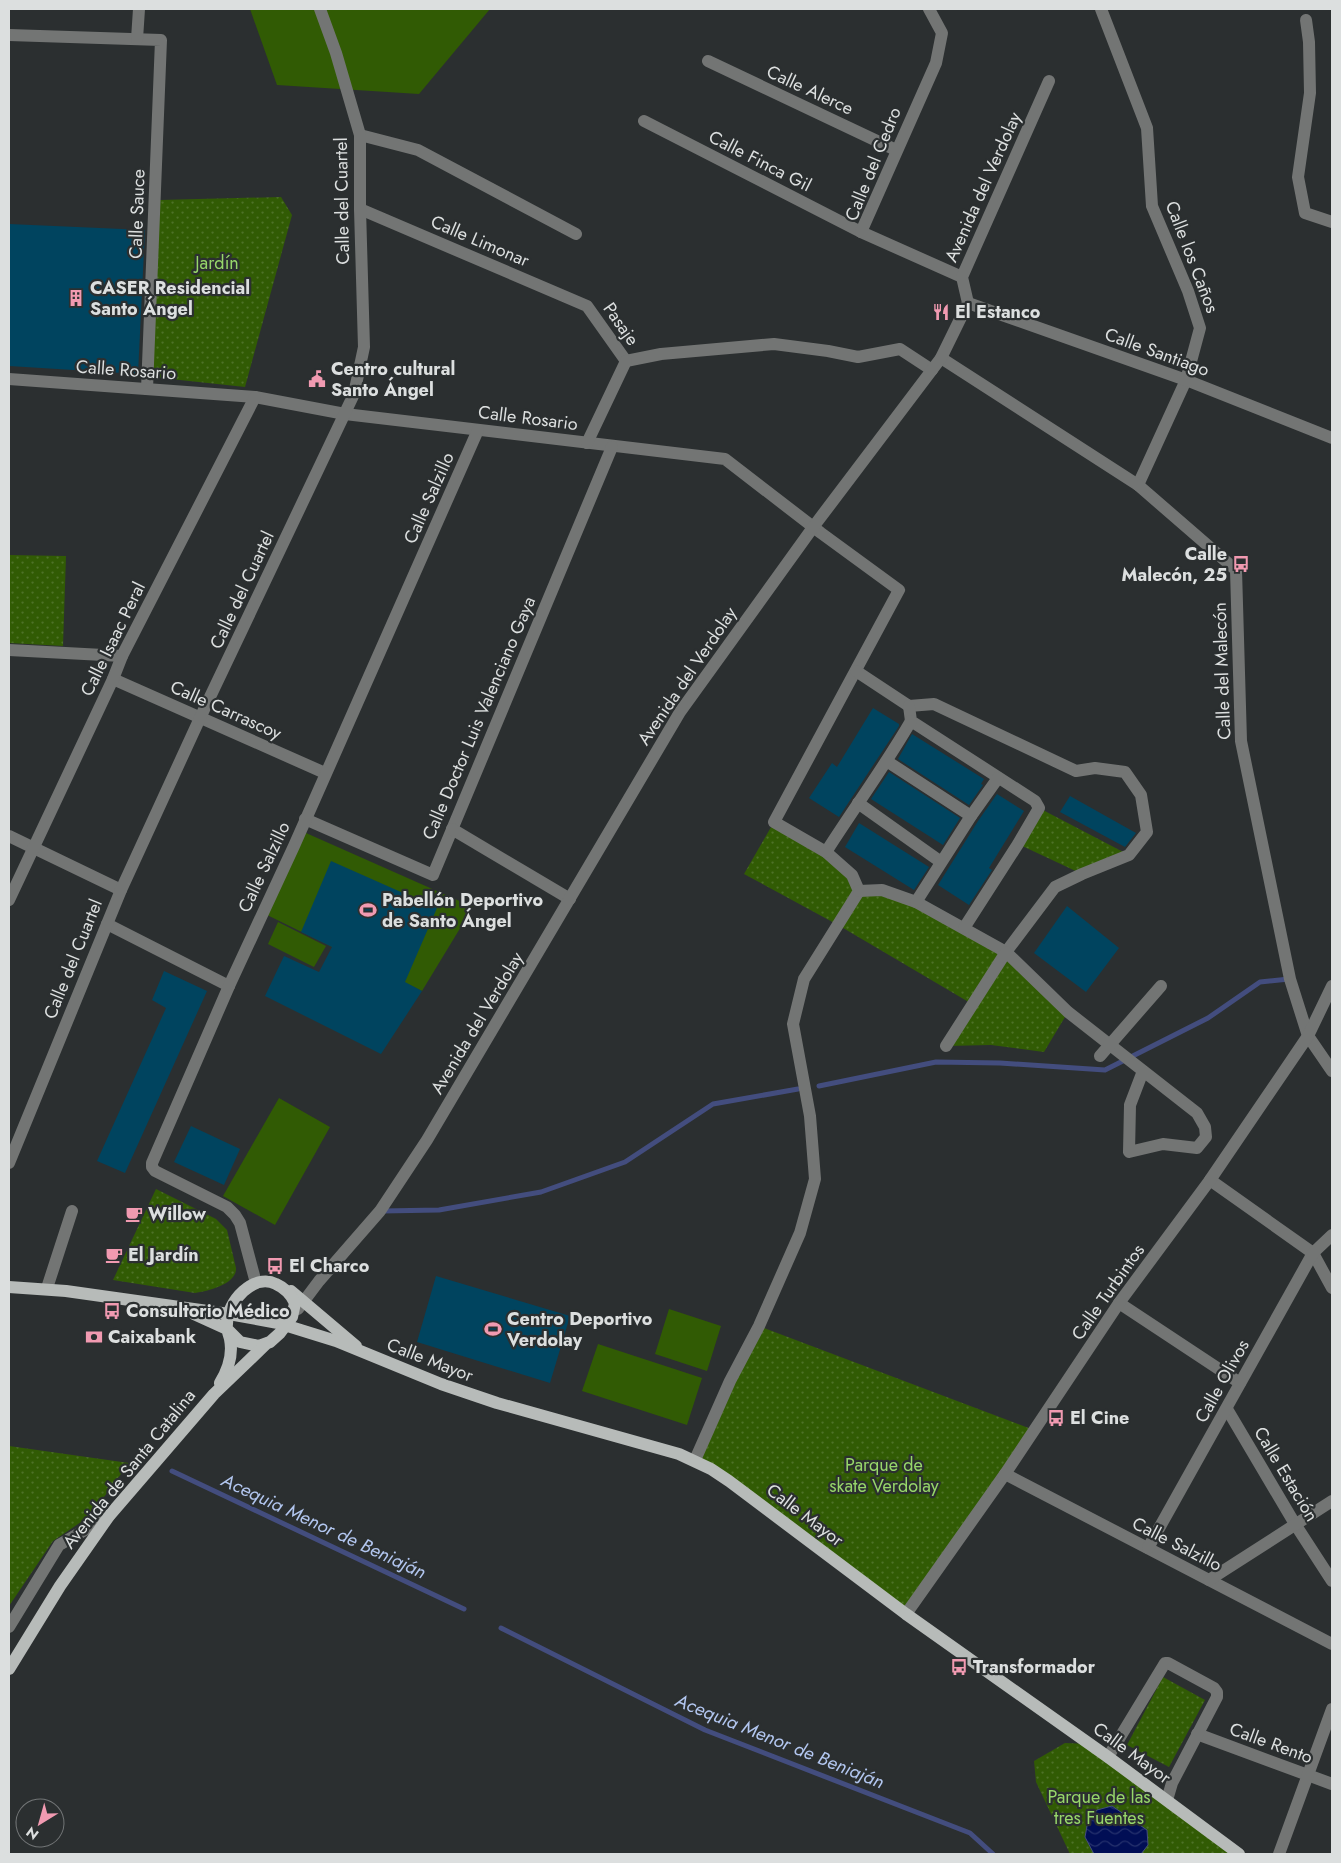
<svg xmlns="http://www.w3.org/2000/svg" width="1341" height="1863" font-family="Jost,sans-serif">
<defs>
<pattern id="park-dots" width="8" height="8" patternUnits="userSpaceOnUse" patternTransform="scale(1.25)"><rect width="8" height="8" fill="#315b04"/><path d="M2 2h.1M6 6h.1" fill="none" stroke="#4e7228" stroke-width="1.8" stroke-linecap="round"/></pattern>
<pattern id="water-waves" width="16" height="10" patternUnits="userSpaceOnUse" patternTransform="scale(1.25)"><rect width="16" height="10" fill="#010e55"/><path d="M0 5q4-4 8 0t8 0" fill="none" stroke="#25316d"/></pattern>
</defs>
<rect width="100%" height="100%" fill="#2b2f30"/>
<g fill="#315b04">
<polygon points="250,9 490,9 419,94 277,85"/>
<polygon points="306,833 473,907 422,991 263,913"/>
<polygon points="278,922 326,946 314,967 268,944"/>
<polygon points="279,1098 330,1127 275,1225 223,1196"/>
<polygon points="669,1309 721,1326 707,1371 655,1354"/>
<polygon points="598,1344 702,1378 687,1425 582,1391"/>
</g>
<g fill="url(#park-dots)">
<polygon points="281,197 292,215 245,387 152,377 160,200"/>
<polygon points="9,555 66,556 63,646 9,643"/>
<polygon points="1039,808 1129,855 1082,874 1018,844"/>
<polygon points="774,822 826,852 859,891 882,890 1006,952 1068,1012 1044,1052 991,1045 946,1046 972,1004 838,925 744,874"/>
<path d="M 156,1189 L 216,1219 L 227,1230 L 236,1268 C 237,1284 208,1291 195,1293 L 113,1280 Z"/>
<polygon points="759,1326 1034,1430 906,1614 695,1460"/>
<polygon points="9,1446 129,1463 90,1516 53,1541 9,1606"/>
<polygon points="1163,1677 1205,1700 1169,1767 1127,1745"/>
<polygon points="1065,1743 1089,1744 1239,1854 1070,1854 1036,1782 1034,1761"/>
</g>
<polygon fill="url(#water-waves)" stroke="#434d7e" points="1112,1806 1147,1830 1148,1845 1141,1854 1094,1854 1085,1837 1088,1821 1097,1810"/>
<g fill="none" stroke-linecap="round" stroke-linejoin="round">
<g stroke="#434d7e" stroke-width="5">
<polyline points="819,1086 936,1062 1000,1063 1105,1070 1208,1018 1260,982 1289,979"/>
<polyline points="382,1211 439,1210 541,1192 625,1162 713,1104 798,1089"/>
<polyline points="172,1471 464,1609"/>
<polyline points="501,1628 705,1730 970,1833 993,1854"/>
</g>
</g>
<g fill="#00445f">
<polygon points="9,224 145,230 138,374 9,366"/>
<polygon points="873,708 899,724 899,726 839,817 809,798 832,763 837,767"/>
<polygon points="912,734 984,779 981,784 983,785 969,805 898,759"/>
<polygon points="889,772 960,818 943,845 871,799"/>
<polygon points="997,794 1024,811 989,868 992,870 969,905 938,885 978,821"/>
<polygon points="1070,796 1136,833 1125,847 1060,812"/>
<polygon points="859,823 929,867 914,890 845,847"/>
<polygon points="331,861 437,908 405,982 422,991 381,1054 265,996 284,956 319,972 332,947 301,932"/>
<polygon points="1067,906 1119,948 1086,992 1034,953"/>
<polygon points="164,971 207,991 125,1173 97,1161 166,1008 152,1000"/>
<polygon points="191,1126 240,1149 224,1185 174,1162"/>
<polygon points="436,1276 570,1316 550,1383 417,1342"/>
</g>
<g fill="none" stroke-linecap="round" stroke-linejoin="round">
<g stroke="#737574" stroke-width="12">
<polyline points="1101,9 1147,128 1152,206 1188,291 1200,328 1186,380 1138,485"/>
<polyline points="1306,20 1309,42 1310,93 1298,177 1305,213 1332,222"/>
<polyline points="9,35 161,40 147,389"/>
<polyline points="137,39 139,9"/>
<polyline points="708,61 896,150"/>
<polyline points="644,121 861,232 962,277"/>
<polyline points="360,135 418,150 576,234"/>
<polyline points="360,209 587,306 626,361"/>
<polyline points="861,232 936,63 942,33 929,9"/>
<polyline points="968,303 1186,380 1332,438"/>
<polyline points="941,358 1138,485 1236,570 1241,741 1290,979 1308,1036 1332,1071"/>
<polyline points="626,361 661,354 774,344 828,351 858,357 900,349 932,370"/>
<polyline points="9,379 255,397 345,414 725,459 821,533 899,590 774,822 826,852 852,875 859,891 804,979 793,1024 810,1116 815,1179 800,1233 759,1326 730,1381 695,1460"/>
<polyline points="587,443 626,361"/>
<polyline points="9,650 122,656"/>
<polyline points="856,671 909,706 934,704 1076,771 1095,768 1125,772 1141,795 1147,832 1129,855 1082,874 1055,887 1006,952 916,902 882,890 859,891"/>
<polyline points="113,679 325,773"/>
<polyline points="909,706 911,721 1035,801 1039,808 1018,844 964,928"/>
<polyline points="888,762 971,816"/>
<polyline points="858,803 941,862"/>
<polyline points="305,819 433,875 612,447"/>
<polyline points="452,829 570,899"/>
<polyline points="9,836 121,890"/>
<path d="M 826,852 C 854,808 885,766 911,721"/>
<polyline points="9,900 113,679 122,656 255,397"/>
<polyline points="916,902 971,816 998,778"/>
<polyline points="107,924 229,986"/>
<polyline points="946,1046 1006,952 1068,1012 1197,1113 1205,1127 1206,1137 1197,1148 1163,1144 1129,1152 1130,1105 1143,1071"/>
<polyline points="1100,1056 1161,986"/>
<polyline points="9,1163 121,890 200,718 354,394 364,347 360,209 360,135 336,53 320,9"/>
<polyline points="1210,1180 1313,1253 1332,1288"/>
<polyline points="256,1283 240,1223 235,1215 227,1207 155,1171 152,1167 152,1163 229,986 294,846 478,430"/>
<polyline points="47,1288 72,1211"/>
<polyline points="1119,1303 1240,1383"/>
<polyline points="298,1309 319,1281 380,1211 427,1140 680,712 814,526 941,358 968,303 962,277 1049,81"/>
<polyline points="1227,1409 1295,1524 1332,1581"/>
<polyline points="1005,1474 1332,1644"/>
<polyline points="1148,1548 1313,1253 1332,1235"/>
<polyline points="1209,1580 1332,1501"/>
<polyline points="906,1614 1005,1474 1119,1303 1210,1180 1308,1036 1332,986"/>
<polyline points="9,1627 59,1545 109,1516"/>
<polyline points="1197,1734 1332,1784"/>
<polyline points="1108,1757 1165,1663 1168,1663 1214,1688 1217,1692 1217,1697 1172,1783 1167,1800"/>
<polyline points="1279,1854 1332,1709"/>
</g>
<g stroke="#b7bbb9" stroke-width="12">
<polyline points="9,1287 66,1291 229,1314 278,1323 336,1341 441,1384 497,1403 679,1454 711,1469 729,1481 906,1614 1108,1757 1239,1854"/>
<polyline points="291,1291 356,1346"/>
<path d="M 194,1314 L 227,1329 L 240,1342 L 259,1346 L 270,1342 L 280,1333 L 292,1317 L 295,1303 C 291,1294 285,1288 276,1284 C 254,1273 227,1301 227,1324 C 226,1329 229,1334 230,1339 C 233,1354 228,1370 220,1383"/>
<polyline points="9,1669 60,1586 109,1516 214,1394 265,1345"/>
</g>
</g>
<defs>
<g id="building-bare" transform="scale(1.35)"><path d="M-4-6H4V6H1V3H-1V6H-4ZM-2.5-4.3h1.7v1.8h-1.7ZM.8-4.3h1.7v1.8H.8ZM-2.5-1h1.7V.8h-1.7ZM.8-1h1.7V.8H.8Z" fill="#f19ab1" stroke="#2b2f30" stroke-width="2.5" paint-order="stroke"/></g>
<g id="restaurant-bare" transform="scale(1.35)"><path d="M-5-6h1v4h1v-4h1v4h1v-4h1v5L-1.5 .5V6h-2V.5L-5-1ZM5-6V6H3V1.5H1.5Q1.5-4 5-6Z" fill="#f19ab1" stroke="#2b2f30" stroke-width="2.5" paint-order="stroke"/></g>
<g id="civic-bare" transform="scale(1.35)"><path d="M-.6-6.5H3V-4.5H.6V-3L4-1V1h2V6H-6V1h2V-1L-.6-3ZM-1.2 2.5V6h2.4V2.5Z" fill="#f19ab1" stroke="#2b2f30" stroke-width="2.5" paint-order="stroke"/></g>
<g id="bus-bare" transform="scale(1.35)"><path d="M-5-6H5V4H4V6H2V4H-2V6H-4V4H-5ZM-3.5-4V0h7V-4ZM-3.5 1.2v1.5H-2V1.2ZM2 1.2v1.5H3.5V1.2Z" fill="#f19ab1" stroke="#2b2f30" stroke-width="2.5" paint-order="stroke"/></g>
<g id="stadium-bare" transform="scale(1.35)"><path d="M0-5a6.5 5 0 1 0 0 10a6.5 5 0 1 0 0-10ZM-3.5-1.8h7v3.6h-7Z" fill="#f19ab1" stroke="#2b2f30" stroke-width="2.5" paint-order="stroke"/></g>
<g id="cafe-bare" transform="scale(1.35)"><path d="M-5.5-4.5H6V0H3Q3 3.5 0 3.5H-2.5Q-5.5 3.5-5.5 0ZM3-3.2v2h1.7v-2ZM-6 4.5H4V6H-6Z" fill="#f19ab1" stroke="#2b2f30" stroke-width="2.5" paint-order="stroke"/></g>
<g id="bank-bare" transform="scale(1.35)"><path d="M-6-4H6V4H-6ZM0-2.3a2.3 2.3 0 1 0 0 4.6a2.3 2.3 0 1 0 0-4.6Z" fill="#f19ab1" stroke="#2b2f30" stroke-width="2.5" paint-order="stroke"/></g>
</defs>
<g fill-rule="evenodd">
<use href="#building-bare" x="76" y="298"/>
<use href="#restaurant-bare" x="941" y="312"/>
<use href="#civic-bare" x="317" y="379"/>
<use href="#bus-bare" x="1241" y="564"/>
<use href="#stadium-bare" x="368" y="910"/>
<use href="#cafe-bare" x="134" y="1214"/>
<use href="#cafe-bare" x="114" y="1255"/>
<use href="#bus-bare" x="275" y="1266"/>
<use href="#bus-bare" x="112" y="1311"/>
<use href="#stadium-bare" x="493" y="1329"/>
<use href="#bank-bare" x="94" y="1337"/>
<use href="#bus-bare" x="1056" y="1418"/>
<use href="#bus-bare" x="959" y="1667"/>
</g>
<g text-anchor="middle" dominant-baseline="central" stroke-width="4.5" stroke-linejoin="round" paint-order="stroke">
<g font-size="18" fill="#dcdfdf" stroke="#2b2f30">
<text transform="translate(810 90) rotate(25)">Calle Alerce</text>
<text transform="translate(760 161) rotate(27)">Calle Finca Gil</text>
<text transform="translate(873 164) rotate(-68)">Calle del Cedro</text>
<text transform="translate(983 187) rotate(-66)">Avenida del Verdolay</text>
<text transform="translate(342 201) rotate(-91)">Calle del Cuartel</text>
<text transform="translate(137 214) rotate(-88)">Calle Sauce</text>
<text transform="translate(480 241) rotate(23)">Calle Limonar</text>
<text transform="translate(1192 257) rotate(69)">Calle los Caños</text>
<text transform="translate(621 324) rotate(55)">Pasaje</text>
<text transform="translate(1157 352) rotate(20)">Calle Santiago</text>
<text transform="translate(126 370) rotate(4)">Calle Rosario</text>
<text transform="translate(528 418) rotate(7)">Calle Rosario</text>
<text transform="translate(429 498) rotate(-66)">Calle Salzillo</text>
<text transform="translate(242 590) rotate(-65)">Calle del Cuartel</text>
<text transform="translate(113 639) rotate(-64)">Calle Isaac Peral</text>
<text transform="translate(1222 671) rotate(-92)">Calle del Malecón</text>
<text transform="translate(687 676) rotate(-56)">Avenida del Verdolay</text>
<text transform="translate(226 710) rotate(24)">Calle Carrascoy</text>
<text transform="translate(479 718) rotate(-67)">Calle Doctor Luis Valenciano Gaya</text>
<text transform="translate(264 867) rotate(-65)">Calle Salzillo</text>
<text transform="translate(73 959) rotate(-68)">Calle del Cuartel</text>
<text transform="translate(477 1023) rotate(-59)">Avenida del Verdolay</text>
<text transform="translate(1108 1292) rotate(-55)">Calle Turbintos</text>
<text transform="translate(430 1360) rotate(21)">Calle Mayor</text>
<text transform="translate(1222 1381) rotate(-61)">Calle Olivos</text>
<text transform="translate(129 1469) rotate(-51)">Avenida de Santa Catalina</text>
<text transform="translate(1286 1474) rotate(59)">Calle Estación</text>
<text transform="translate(805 1515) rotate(37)">Calle Mayor</text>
<text transform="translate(1177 1544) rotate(27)">Calle Salzillo</text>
<text transform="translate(1271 1743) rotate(20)">Calle Rento</text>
<text transform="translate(1132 1753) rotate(36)">Calle Mayor</text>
</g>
<g font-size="18" fill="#97d76a" stroke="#2b2f30">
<text x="217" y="263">Jardín</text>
<text x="884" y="1465">Parque de<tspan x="884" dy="21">skate Verdolay</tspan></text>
<text x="1099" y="1797">Parque de las<tspan x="1099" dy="21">tres Fuentes</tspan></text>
</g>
<g font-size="18" font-weight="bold" fill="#dcdfdf" stroke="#2b2f30" text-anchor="start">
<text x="90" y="288">CASER Residencial<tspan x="90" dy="21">Santo Ángel</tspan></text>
<text x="955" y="312">El Estanco</text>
<text x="331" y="369">Centro cultural<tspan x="331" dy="21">Santo Ángel</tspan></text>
<text x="1227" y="554" text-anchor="end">Calle<tspan x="1227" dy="21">Malecón, 25</tspan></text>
<text x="382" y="900">Pabellón Deportivo<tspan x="382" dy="21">de Santo Ángel</tspan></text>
<text x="148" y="1214">Willow</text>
<text x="128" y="1255">El Jardín</text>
<text x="289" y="1266">El Charco</text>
<text x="126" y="1311">Consultorio Médico</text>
<text x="507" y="1319">Centro Deportivo<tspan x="507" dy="21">Verdolay</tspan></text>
<text x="108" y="1337">Caixabank</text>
<text x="1070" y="1418">El Cine</text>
<text x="973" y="1667">Transformador</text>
</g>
<g font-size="19" font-style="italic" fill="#b2c6ef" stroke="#2b2f30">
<text transform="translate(324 1526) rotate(25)">Acequia Menor de Beniaján</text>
<text transform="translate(780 1741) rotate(22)">Acequia Menor de Beniaján</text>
</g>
</g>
<rect width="1341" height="1863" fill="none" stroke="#dcdfdf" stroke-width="20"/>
<g transform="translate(40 1823) rotate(217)"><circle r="24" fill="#2b2f30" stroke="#727576"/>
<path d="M0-4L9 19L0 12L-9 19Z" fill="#f19ab1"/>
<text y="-8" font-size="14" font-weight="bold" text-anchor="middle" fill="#dcdfdf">N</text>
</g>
</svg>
